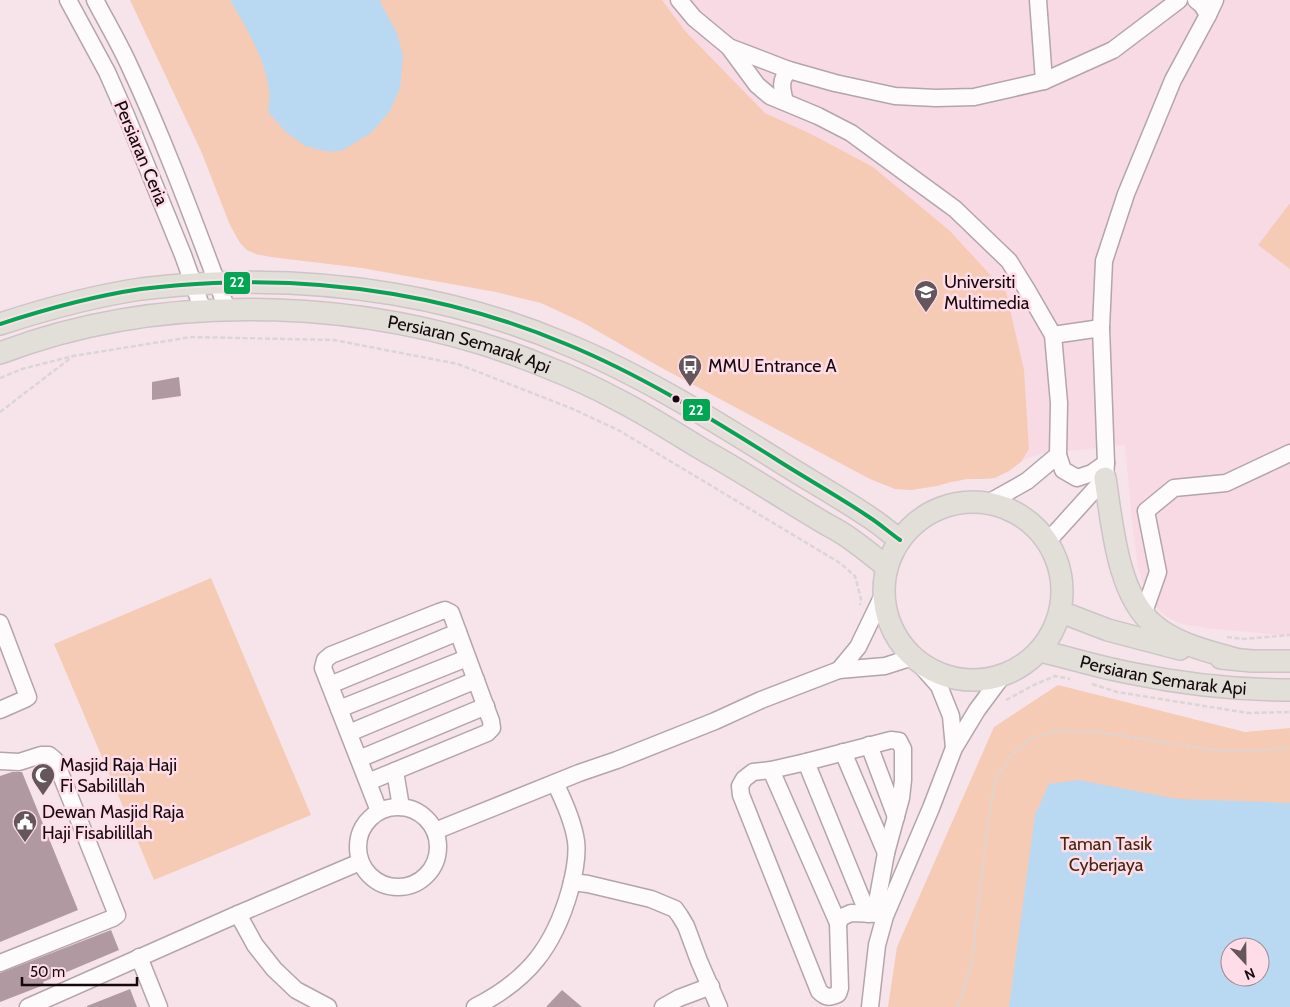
<svg xmlns="http://www.w3.org/2000/svg" width="1290" height="1007" font-family="Cabin,sans-serif">
<rect width="100%" height="100%" fill="#f6e4ea"/>
<polygon fill="#f8dae4" points="130,0 1290,0 1290,636 1206,628 1182,624 1167,617 1155,606 1144,587 1138,567 1133,531 1125,445 1039,454 1021,461 1009,471 995,478 983,479 968,479 951,482 937,486 911,490 895,489 870,479 660,367 582,322 541,303 496,292 362,268 271,257 256,254 247,250 240,243 230,225 201,151"/>
<g fill="#f6cbb6" fill-rule="evenodd">
<polygon points="130,0 662,0 686,32 765,113 811,134 873,167 950,231 1006,292 1024,370 1029,449 1021,462 1009,471 995,478 983,479 968,479 951,482 937,486 911,490 895,489 870,479 660,367 582,322 541,303 496,292 362,268 271,257 256,254 247,250 240,243 230,225 201,151"/>
<polygon points="1290,203 1290,269 1258,245"/>
<polygon points="211,578 311,815 154,880 54,644"/>
<path d="M 1058,685 L 1245,732 L 1290,728 L 1290,1007 L 888,1007 L 897,947 L 994,727 ZM 1230,947 L 1260,947 L 1260,977 L 1230,977 Z"/>
</g>
<g fill="#b8d9f1" fill-rule="evenodd">
<path d="M 230,0 L 381,0 L 381,4 L 397,33 L 403,56 L 400,88 L 390,111 L 371,133 L 343,150 L 330,152 L 305,146 L 286,132 L 268,112 C 269,105 270,96 269,89 C 264,57 246,27 230,0 Z"/>
<path d="M 1078,780 L 1177,799 L 1290,803 L 1290,1007 L 1009,1007 L 1035,815 L 1049,784 ZM 1230,947 L 1260,947 L 1260,977 L 1230,977 Z"/>
</g>
<g fill="#b199a2">
<polygon points="179,377 181,396 152,400 152,382"/>
<polygon points="12,772 22,772 78,910 0,942 0,776"/>
<polygon points="111,930 119,950 43,982 44,985 0,1002 0,973"/>
<polygon points="130,989 137,1007 87,1007 87,1006"/>
<polygon points="562,990 582,1007 546,1007"/>
</g>
<g fill="none" stroke-linecap="round" stroke-linejoin="round">
<g stroke="#b3a5aa" stroke-width="19">
<g id="minor">
<polyline points="68,0 107,72 126,115 183,255 203,311"/>
<path d="M 95,0 C 106,21 119,43 129,65 C 166,144 196,227 227,309"/>
<polyline points="679,0 694,18 729,47 789,70 835,83 895,96 936,98 974,97 1044,81 1113,50 1179,0"/>
<polyline points="1038,0 1044,81"/>
<polyline points="1196,0 1202,5 1208,15"/>
<polyline points="729,47 757,85 770,96 818,116 851,133 955,209 1009,261 1027,290 1053,335 1059,403 1058,455 1063,470 1077,478 1092,473 1106,463"/>
<path d="M 785,102 C 782,89 779,81 789,70"/>
<polyline points="1053,335 1101,328"/>
<polyline points="988,503 1027,481 1058,455"/>
<polyline points="1048,541 1105,478 1106,463 1101,328 1104,261 1126,194 1173,80 1208,15 1215,0"/>
<polyline points="1143,615 1158,572 1146,511 1174,488 1226,483 1290,453"/>
<polyline points="0,623 28,697 25,699 0,710"/>
<polyline points="918,662 939,686 951,716 954,748"/>
<polyline points="839,670 858,647 884,593"/>
<polyline points="330,685 458,632"/>
<polyline points="339,709 467,658"/>
<polyline points="349,733 476,680"/>
<polyline points="869,745 896,817"/>
<polyline points="843,752 886,853"/>
<polyline points="359,759 486,706"/>
<polyline points="0,761 19,762 41,755 49,755 55,760 117,915 113,918 0,963"/>
<polyline points="806,762 868,914"/>
<path d="M 771,770 L 838,923 L 840,988 L 838,994 C 829,998 826,998 819,991 L 741,795 L 740,786 L 744,779 L 753,772 L 771,770 L 806,762 L 891,740 L 899,741 L 903,749 L 903,780 L 901,798 L 886,853 L 875,913"/>
<polyline points="395,771 401,807"/>
<polyline points="368,782 487,733 492,728 491,721 451,613 445,610 439,612 331,655 325,660 323,668 379,811"/>
<circle cx="398" cy="847" r="40"/>
<polyline points="435,831 579,773 617,760 715,721 761,700 839,670 885,666 913,657"/>
<polyline points="572,882 588,884 651,899 675,909 680,916 686,926 699,961 719,1007"/>
<polyline points="838,923 842,917 851,913 878,914"/>
<polyline points="139,957 159,1007"/>
<polyline points="28,1007 238,914"/>
<polyline points="328,1007 296,990 274,969 255,945 238,914 360,862"/>
<path d="M 475,1007 C 528,980 554,947 570,890 C 574,875 578,856 576,841 C 573,821 564,801 555,783"/>
<polyline points="663,1007 679,998 711,986"/>
<polyline points="870,1007 877,945 885,916 931,808 954,748 977,710 1003,675"/>
</g>
</g>
<g stroke="#cdc4c8" stroke-width="24">
<g id="major">
<path d="M 0,324 C 46,309 94,296 141,289 C 166,286 190,284 214,283 C 334,278 455,297 566,344 C 639,374 707,416 774,458 C 805,478 838,496 869,517 C 880,524 890,533 900,540"/>
<path id="s1" d="M 0,353 C 170,288 381,298 549,368 C 572,377 596,388 618,400 C 648,415 676,434 705,451 C 743,472 779,496 816,518 C 825,524 836,529 845,535 C 860,545 873,556 887,567"/>
<path d="M 1105,478 C 1112,522 1117,595 1154,625 C 1176,644 1208,651 1235,659"/>
<circle cx="973" cy="591" r="89"/>
<polyline points="1061,612 1108,630 1180,649"/>
<path id="s2" d="M 1040,651 C 1070,658 1099,667 1130,673 C 1182,684 1236,690 1290,690"/>
<polyline points="1221,658 1252,661 1290,661"/>
</g>
</g>
<g stroke="#dbd5d6" stroke-width="2.5" stroke-dasharray="5 2.5" stroke-linecap="butt">
<polyline points="0,378 22,369 73,356 191,337 334,340 458,364 573,409 620,431 840,563 855,576 861,599 860,605"/>
<polyline points="0,412 72,357"/>
<polyline points="1227,637 1243,639 1290,635"/>
<polyline points="1092,684 1117,692 1248,713 1290,712"/>
<polyline points="1006,700 1034,685 1055,676 1070,679"/>
<polyline points="958,1007 971,966 989,816 996,778 1011,755 1030,739 1056,731 1097,732 1222,751 1266,750 1290,747"/>
</g>
<use href="#minor" stroke="#fefbfc" stroke-width="16"/>
<use href="#major" stroke="#e1dfd8" stroke-width="21"/>
<g stroke="#fedce8" stroke-width="8">
<path id="bus-1" d="M 0,324 C 46,309 94,296 141,289 C 166,286 190,284 214,283 C 334,278 455,297 566,344 C 639,374 707,416 774,458 C 805,478 838,496 869,517 C 880,524 890,533 900,540"/>
</g>
<use href="#bus-1" stroke="#00a651" stroke-width="4"/>
</g>
<defs>
<g id="university-pin" transform="scale(1.25)"><path d="M0 17L-7.5 6A9.5 9.5 0 1 1 7.5 6Z" fill="#64565b" stroke="#fedce8"/><path d="M0-5L7-2L0 1L-7-2ZM-4 1L0 2.5L4 1V4Q0 6-4 4Z" fill="#fff"/></g>
<g id="bus-pin" transform="scale(1.25)"><path d="M0 17L-7.5 6A9.5 9.5 0 1 1 7.5 6Z" fill="#64565b" stroke="#fedce8"/><path d="M-5-6H5V4H4V6H2V4H-2V6H-4V4H-5ZM-3.5-4V0h7V-4ZM-3.5 1.2v1.5H-2V1.2ZM2 1.2v1.5H3.5V1.2Z" fill="#fff"/></g>
<g id="mosque-pin" transform="scale(1.25)"><path d="M0 17L-7.5 6A9.5 9.5 0 1 1 7.5 6Z" fill="#64565b" stroke="#fedce8"/><path d="M3.5-4.9A6 6 0 1 0 3.5 4.9A5 5 0 1 1 3.5-4.9Z" fill="#fff"/></g>
<g id="civic-pin" transform="scale(1.25)"><path d="M0 17L-7.5 6A9.5 9.5 0 1 1 7.5 6Z" fill="#64565b" stroke="#fedce8"/><path d="M-.6-6.5H3V-4.5H.6V-3L4-1V1h2V6H-6V1h2V-1L-.6-3ZM-1.2 2.5V6h2.4V2.5Z" fill="#fff"/></g>
</defs>
<g fill-rule="evenodd">
<use href="#university-pin" x="926" y="292"/>
<use href="#bus-pin" x="690" y="366"/>
<use href="#mosque-pin" x="43" y="775"/>
<use href="#civic-pin" x="25" y="822"/>
</g>
<circle fill="#16090e" stroke="#fedce8" stroke-width="2" cx="676" cy="399" r="4.5"/>
<g text-anchor="middle" dominant-baseline="central" stroke-width="5" stroke-linejoin="round" paint-order="stroke">
<g font-size="18" fill="#16090e" stroke="#fedce8">
<text transform="translate(141 153) rotate(67)">Persiaran Ceria</text>
<text stroke="none"><textPath href="#s1" startOffset="478">Persiaran Semarak Api</textPath></text>
<text stroke="none"><textPath href="#s2" startOffset="126">Persiaran Semarak Api</textPath></text>
</g>
<g font-size="18" fill="#16090e" stroke="#fedce8" text-anchor="start">
<text x="944" y="282">Universiti<tspan x="944" dy="21">Multimedia</tspan></text>
<text x="708" y="366">MMU Entrance A</text>
<text x="60" y="765">Masjid Raja Haji<tspan x="60" dy="21">Fi Sabilillah</tspan></text>
<text x="42" y="812">Dewan Masjid Raja<tspan x="42" dy="21">Haji Fisabilillah</tspan></text>
</g>
<g font-size="18" fill="#45250d" stroke="#fedce8">
<text x="1106" y="844">Taman Tasik<tspan x="1106" dy="21">Cyberjaya</tspan></text>
</g>
</g>
<g stroke="#fedce8" stroke-width="2">
<rect x="223" y="271" width="28" height="24" rx="5" fill="#00a651"/>
<rect x="682" y="398" width="29" height="24" rx="5" fill="#00a651"/>
</g>
<g font-size="14" text-anchor="middle" font-weight="bold" fill="#fff">
<text x="237" y="287">22</text>
<text x="696" y="415">22</text>
</g>
<g transform="translate(1245 962) rotate(158)"><circle r="24" fill="#fedce8" stroke="#a18891"/>
<path d="M0-4L9 19L0 12L-9 19Z" fill="#64565b"/>
<text y="-8" font-size="14" font-weight="bold" text-anchor="middle" fill="#16090e">N</text>
</g>
<path d="M22 977v8h115v-8" fill="none" stroke="#16090e" stroke-width="2.5"/>
<text x="30" y="977" font-size="15" fill="#16090e" stroke="#fedce8" stroke-width="4" paint-order="stroke">50 m</text>
</svg>
